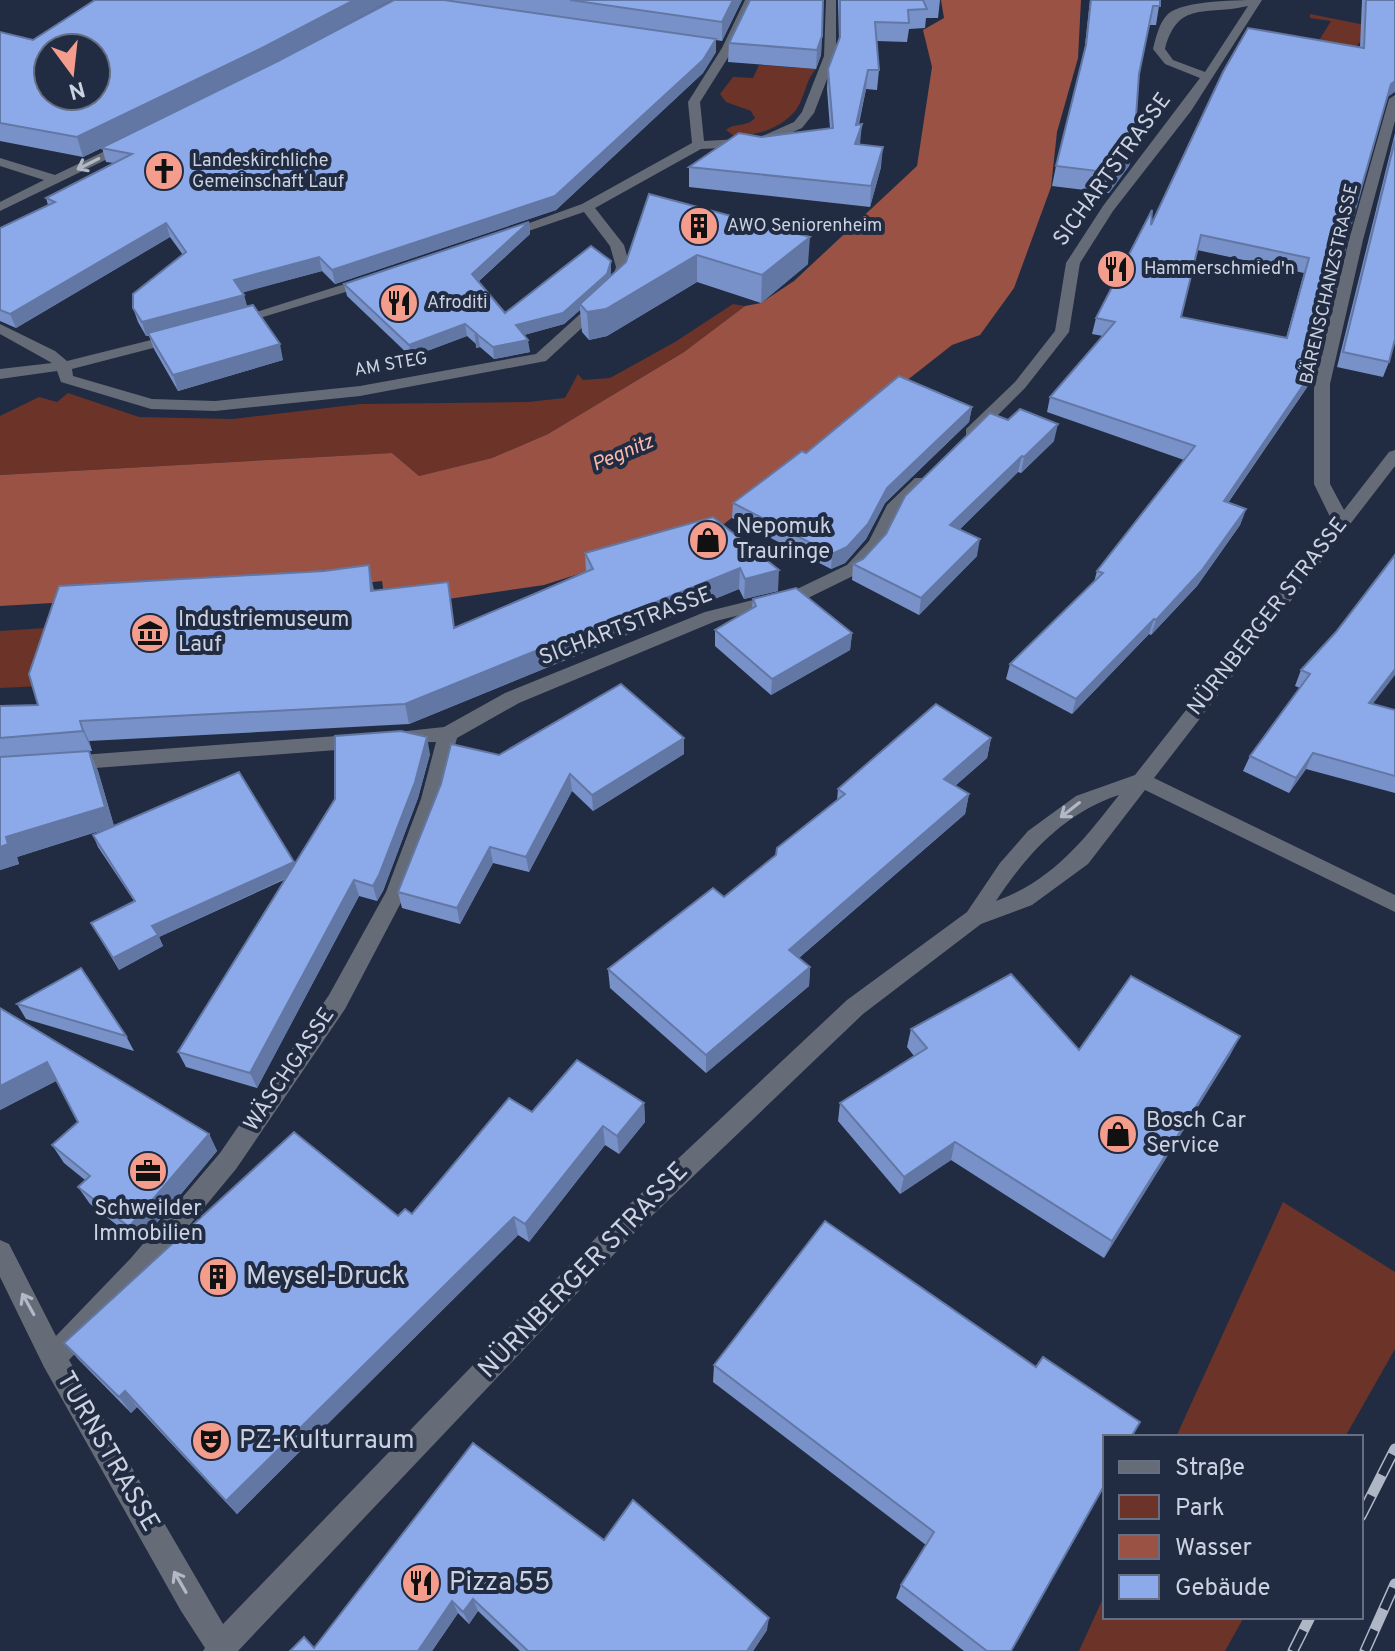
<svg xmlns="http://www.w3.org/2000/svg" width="1395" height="1651" font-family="Overpass,sans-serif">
<rect width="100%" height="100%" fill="#212c42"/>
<g fill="#6c3328">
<polygon points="1310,14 1395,31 1367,34 1346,58 1312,52 1331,21 1310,18"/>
<path d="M 759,65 L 816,69 C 806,81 806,90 800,103 C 790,125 757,137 734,136 L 726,130 C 735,122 746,128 755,118 L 751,111 L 726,102 L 720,94 L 733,77 L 753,78 Z"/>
<polygon points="733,304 745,306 684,352 548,434 492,458 419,476 392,453 0,475 0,416 39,397 57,402 68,393 139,417 233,419 361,404 528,402 565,398 578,374 583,380 610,378 675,342"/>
<polygon points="60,627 41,686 0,688 0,631"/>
<polygon points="1283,1202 1395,1272 1395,1349 1345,1437 1176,1437"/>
<polygon points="1105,1594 1105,1617 1244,1617 1225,1651 1079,1651"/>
</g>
<polygon fill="#9a5245" points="941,0 1081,0 1078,58 1057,132 1051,187 1014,288 980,335 952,345 715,531 544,585 386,608 382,581 328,587 0,606 0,475 392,453 419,476 492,458 548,434 684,352 745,306 761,303 794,281 917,166 932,67 923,30 944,18"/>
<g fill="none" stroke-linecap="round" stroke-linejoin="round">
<g fill="#666c77" fill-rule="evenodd">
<polygon points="745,0 755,0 734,48 700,102 704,141 758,138 794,122 802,112 824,56 826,0 836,0 836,56 814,113 802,128 760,146 701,149 595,208 624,245 630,267 624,289 546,361 360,396 215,411 151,409 61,382 57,371 0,379 0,369 52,363 0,334 0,324 55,351 67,361 179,333 184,334 184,340 72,369 73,376 152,399 215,401 360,386 536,354 610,287 616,267 610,246 584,212 511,237 499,234 582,204 692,143 688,102 722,48"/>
<path d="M 1262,0 L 1191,111 L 1113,211 L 1080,263 L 1069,332 L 1025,388 L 978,435 L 966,435 L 966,429 L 1015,382 L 1055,331 L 1066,263 L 1103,206 L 1200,78 L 1165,64 L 1153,49 C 1156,37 1159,23 1168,14 C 1183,0 1242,0 1262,0 ZM 1248,6 L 1205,72 L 1173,60 L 1165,49 C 1178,0 1205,16 1248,6 Z"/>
<path d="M 1395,95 L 1395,121 L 1363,240 L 1330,384 L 1330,484 L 1344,510 L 1389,452 L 1395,450 L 1395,466 L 1154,778 L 1395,895 L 1395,912 L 1145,790 L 1088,864 L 1032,905 L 981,924 L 863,1014 L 636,1231 L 238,1651 L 203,1651 L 205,1648 L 181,1611 L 44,1367 L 0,1277 L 0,1240 L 9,1244 L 56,1336 L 131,1258 L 220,1153 L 329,995 L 386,892 L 421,799 L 436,742 L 388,743 L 385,738 L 388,733 L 444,727 L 505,693 L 705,612 L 797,589 L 847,565 L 869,541 L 887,505 L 915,478 L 927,478 L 929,482 L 900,512 L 882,548 L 859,573 L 808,598 L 716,621 L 519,703 L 457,738 L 441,799 L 406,893 L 345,1009 L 236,1169 L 149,1274 L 69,1360 L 223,1624 L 618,1215 L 847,1000 L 967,912 L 1000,863 L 1028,831 L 1076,796 L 1135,775 L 1333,523 L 1314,484 L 1314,384 L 1349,240 L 1389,99 ZM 1119,795 C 1084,840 1052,881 996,901 C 1027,854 1064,813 1119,795 Z"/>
<polygon points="126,141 132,145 130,148 0,211 0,202 44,180 0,166 0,158 55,175"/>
<polygon points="370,276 377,280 375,283 237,325 227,325 225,322"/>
<polygon points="363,734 373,741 363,748 68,770 58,763 68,756"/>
</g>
<g stroke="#afb7c7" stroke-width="11">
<g id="rail">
<polyline points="1361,1516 1395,1449"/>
<polyline points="1293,1651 1310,1617"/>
<polyline points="1365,1651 1395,1584"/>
</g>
</g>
<use href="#rail" stroke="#212c42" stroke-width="8" stroke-dasharray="23" stroke-linecap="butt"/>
</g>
<g fill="#7892c9" fill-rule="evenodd">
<polygon points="394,0 742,0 722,41 716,40 716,52 703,73 556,210 335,284 322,271 243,292 247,307 283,360 178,391 154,349 149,336 146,336 138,322 133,308 183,255 170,237 16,328 0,321 0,228 48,205 46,198 114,163 106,162 102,148 83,157 0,141 0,32 33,40 270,65"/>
<polygon points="823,0 821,55 816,69 728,62 729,43"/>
<polygon points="838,0 940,0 938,18 926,18 925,28 909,29 907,42 877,41 879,70 877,90 866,89 859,124 860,144 881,167 870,207 689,187 689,167 761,137 830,128 827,89 828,69 839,41"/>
<polygon points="1090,0 1160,0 1156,25 1149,25 1139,74 1134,146 1129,166 1109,193 1052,186 1056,166 1084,55"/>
<path d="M 1362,0 L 1395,0 L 1387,97 L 1351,224 L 1317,365 L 1312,380 L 1228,503 L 1246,509 L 1240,525 L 1197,586 L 1151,635 L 1149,634 L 1072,714 L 1006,679 L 1010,664 L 1094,582 L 1097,571 L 1184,460 L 1047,412 L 1050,397 L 1103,336 L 1092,334 L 1096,318 L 1151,225 L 1360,47 ZM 1197,250 L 1304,273 L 1286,338 L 1181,317 Z"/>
<polygon points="1395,133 1395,339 1389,362 1383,377 1337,367"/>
<polygon points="649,194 808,264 761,303 697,282 607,336 589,340 582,332 580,310 564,324 524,335 530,352 494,359 480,347 476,348 476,344 467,336 411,357 347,296 344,284 529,222 530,234 478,282 505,313 611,272 610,277 626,262"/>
<polygon points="972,407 969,422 885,503 866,539 845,563 831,569 732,518 733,503 806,453"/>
<polygon points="1008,420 1054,441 1021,473 1018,472 960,529 977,556 919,615 852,580 853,564 863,559"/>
<polygon points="713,517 778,591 744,599 739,589 409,724 89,741 92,751 89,751 98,771 114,826 294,862 295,865 430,754 418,798 383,891 377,901 359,896 257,1088 186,1067 178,1052 286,879 159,937 163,946 119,970 91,923 134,901 98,847 93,835 109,828 17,857 19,864 0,870 0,706 38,705 373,586 374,591 455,628 586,571 585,553"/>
<polygon points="753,599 852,633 850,650 771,695 715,646 715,630 752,608"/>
<polygon points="1336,632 1373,704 1395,710 1395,793 1306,769 1289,793 1243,771 1250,756 1300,688 1295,686 1301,670"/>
<polygon points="684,738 684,754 593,811 572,791 529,872 493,863 460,924 402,908 398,892 499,755"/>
<polygon points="991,738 987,758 955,786 969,794 965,814 799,958 810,967 809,986 706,1073 610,988 608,969 724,897 776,855 837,801 838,789"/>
<polygon points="17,1004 126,1036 134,1051 26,1019"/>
<polygon points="0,1008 209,1134 217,1151 140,1243 90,1204 78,1187 85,1180 64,1163 52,1145 78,1122 56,1081 0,1110"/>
<polygon points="911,1029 1079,1050 1240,1036 1230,1055 1104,1258 951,1160 900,1194 838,1121 840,1103 914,1056 907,1047"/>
<polygon points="644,1103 645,1122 619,1154 605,1145 529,1242 518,1235 237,1514 137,1407 131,1413 78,1359 64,1343 398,1216 412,1214 532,1112"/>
<polygon points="714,1365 1036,1367 1011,1651 964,1651 896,1598 901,1585 926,1545 713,1382"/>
<polygon points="604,1540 767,1630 753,1651 520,1651 478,1611 469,1624 458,1613 432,1651 290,1651 314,1648"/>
</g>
<g fill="#6277a4">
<polygon points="354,0 392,0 270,65 83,157 77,137"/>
<polygon points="733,0 742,0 722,41 722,22"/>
<polygon points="822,36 821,55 816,69 817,50"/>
<polygon points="716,39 716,52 703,73 556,210 335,284 332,270"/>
<polygon points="868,70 866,89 854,144 856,125"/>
<polygon points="1395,81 1395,92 1386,98 1391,84"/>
<polygon points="862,124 860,144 855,144"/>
<polygon points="1134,146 1129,166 1109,193 1113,173"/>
<polygon points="883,147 881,167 870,207 871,186"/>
<polygon points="529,222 530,234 473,286 472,274"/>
<polygon points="166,223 170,237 16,328 10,314"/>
<polygon points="810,237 808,264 761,303 762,275"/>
<polygon points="697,255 697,282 607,336 589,340 587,312"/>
<polygon points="319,257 322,271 238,294 234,280"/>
<polygon points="611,261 611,272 607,285 580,304 580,310 564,324 517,337 516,325"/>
<polygon points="244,295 248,309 146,336 142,322"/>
<polygon points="465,324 467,336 411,357 409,345"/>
<polygon points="478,335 480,347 476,348 475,336"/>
<polygon points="528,340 530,352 494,359 493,347"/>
<polygon points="280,344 283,360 178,391 173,375"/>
<polygon points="1317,365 1312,380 1218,517 1224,501"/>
<polygon points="972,407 969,422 885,503 866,539 845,563 831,569 832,554 887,488"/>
<polygon points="1058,424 1054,441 1021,473 1024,457"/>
<polygon points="1022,456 1018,472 948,541 950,525"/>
<polygon points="1246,509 1240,525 1197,586 1151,635 1156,620"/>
<polygon points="980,539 977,556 919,615 921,598"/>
<polygon points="369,565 373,586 375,612 371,591"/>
<polygon points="740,568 739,589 409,724 405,704"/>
<polygon points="779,570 778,591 744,599 745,579"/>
<polygon points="1154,619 1149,634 1072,714 1076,699"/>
<polygon points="852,633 850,650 771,695 772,679"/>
<polygon points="1395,669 1395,675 1362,718 1369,703"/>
<polygon points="80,721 89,741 92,751 83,731"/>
<polygon points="427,737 430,754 418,798 383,891 377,901 373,886"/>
<polygon points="684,738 684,754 593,811 592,795"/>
<polygon points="991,738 987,758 941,798 944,779"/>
<polygon points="89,751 98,771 114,826 17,857 19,864 0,870 0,847 6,837"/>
<polygon points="1313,753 1306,769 1289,793 1296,778"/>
<polygon points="570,774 572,791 529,872 526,857"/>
<polygon points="969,794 965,814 787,968 789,950"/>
<polygon points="490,847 493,863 460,924 457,908"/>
<polygon points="294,862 297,873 159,937 163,946 119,970 113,958 152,926"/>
<polygon points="354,880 359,896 257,1088 250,1073"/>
<polygon points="810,967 809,986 706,1073 706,1055"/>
<polygon points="1240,1036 1230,1055 1104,1258 1112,1241"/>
<polygon points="47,1062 58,1080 0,1110 0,1086"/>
<polygon points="644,1103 645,1122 619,1154 617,1136"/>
<polygon points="603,1126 605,1145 529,1242 525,1224"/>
<polygon points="209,1134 217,1151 140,1243 129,1227"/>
<polygon points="955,1142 951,1160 900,1194 904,1177"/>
<polygon points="514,1217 518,1235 237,1514 226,1501"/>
<polygon points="125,1391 137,1407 131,1413 119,1397"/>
<polygon points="473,1599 478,1611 469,1624 463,1612"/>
<polygon points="452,1601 458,1613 432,1651 418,1651"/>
<polygon points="769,1618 767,1630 753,1651 747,1651"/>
</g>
<g fill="#8caaea" stroke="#6277a4" stroke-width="2" fill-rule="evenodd">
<path d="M 95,0 L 354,0 L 266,46 L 77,137 L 0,123 L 0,32 L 33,40 ZM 48,48 L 96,48 L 96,96 L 48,96 Z"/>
<polygon points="394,0 444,0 716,39 703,60 555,196 332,270 319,257 234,280 244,295 142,322 133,308 133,294 186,252 166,223 10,314 0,310 0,228 55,202 46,198 132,154 101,148 278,61"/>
<polygon points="570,0 733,0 722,22"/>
<polygon points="750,0 823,0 822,36 817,50 729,43"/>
<polygon points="840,0 923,0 927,9 908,10 909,23 875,22 879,70 868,70 856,125 862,124 855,144 883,147 871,186 689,167 739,133 761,137 833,128 828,69 840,37"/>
<polygon points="1091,0 1160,0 1160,6 1153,6 1139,74 1134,146 1113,173 1056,166 1086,45"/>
<path d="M 1366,0 L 1395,0 L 1395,81 L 1391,84 L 1351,224 L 1317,365 L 1224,501 L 1246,509 L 1202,570 L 1156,620 L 1154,619 L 1076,699 L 1010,664 L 1103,573 L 1097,571 L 1195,446 L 1050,397 L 1115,322 L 1096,318 L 1152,210 L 1151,225 L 1223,72 L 1248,28 L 1364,48 ZM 1201,235 L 1309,258 L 1287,338 L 1181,317 Z"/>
<polygon points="1395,140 1395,339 1389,362 1343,352"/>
<polygon points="649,194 810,237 762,275 697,255 606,309 587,312 580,304 626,262"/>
<polygon points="529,222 472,274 505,313 591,246 611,261 607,274 563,313 516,325 528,340 493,347 478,335 475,336 477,334 465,324 409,345 344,284"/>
<polygon points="253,305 280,344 173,375 148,333"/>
<polygon points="899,376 972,407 887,488 868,524 847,547 832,554 733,503 802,451 806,453"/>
<polygon points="1020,409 1058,424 1024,457 1022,456 950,525 980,539 921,598 853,564 863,559 886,534 905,496 990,413 1008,420"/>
<polygon points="713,517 779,570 745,579 740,568 405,704 80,721 83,731 0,738 0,706 38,705 29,674 59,586 324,571 369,565 371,591 448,582 454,628 593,569 585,553"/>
<polygon points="1395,555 1395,669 1369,703 1395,710 1395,776 1313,753 1296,778 1250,756 1310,674 1301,670 1336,632"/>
<polygon points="796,588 852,633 772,679 715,630 756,606 753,599"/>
<polygon points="621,684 684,738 592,795 570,774 526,857 490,847 457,908 398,892 441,784 451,744 499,755"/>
<polygon points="936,704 991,738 944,779 969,794 789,950 810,967 706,1055 608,969 713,888 724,897 776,855 777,848 845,794 838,789"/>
<polygon points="401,731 427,737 415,782 379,875 373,886 354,880 250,1073 178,1052 335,799 335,736"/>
<polygon points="89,751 105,807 6,837 8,844 0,847 0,757"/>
<polygon points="239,772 294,862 152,926 158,935 113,958 91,923 135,901 93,835"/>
<polygon points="81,968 126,1036 17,1004"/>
<polygon points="1011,974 1079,1050 1131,976 1240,1036 1112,1241 955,1142 904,1177 840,1103 927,1048 911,1029"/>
<polygon points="0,1008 209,1134 129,1227 78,1187 90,1176 52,1145 78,1122 47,1062 0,1086"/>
<polygon points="577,1060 644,1103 617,1136 603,1126 525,1224 514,1217 226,1501 125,1391 119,1397 64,1343 294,1132 398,1216 405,1209 412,1214 509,1098 532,1112"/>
<polygon points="825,1221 1036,1367 1043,1357 1140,1422 1131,1437 1105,1437 1105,1484 1011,1651 987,1651 901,1585 934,1532 714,1365"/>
<polygon points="473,1443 604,1540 633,1500 769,1618 747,1651 528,1651 473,1599 463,1612 452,1601 418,1651 290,1651 304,1637 314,1648"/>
</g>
<defs><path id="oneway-shaft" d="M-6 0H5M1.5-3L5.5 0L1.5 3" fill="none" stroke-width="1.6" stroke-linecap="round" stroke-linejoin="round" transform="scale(2)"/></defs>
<g stroke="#b2b8c6">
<use href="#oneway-shaft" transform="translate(88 164) rotate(153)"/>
<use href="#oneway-shaft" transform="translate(1070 810) rotate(142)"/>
<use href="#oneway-shaft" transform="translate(28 1304) rotate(-119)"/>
<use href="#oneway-shaft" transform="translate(180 1582) rotate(-120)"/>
</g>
<defs>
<g id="church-disc" transform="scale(2)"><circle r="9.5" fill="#f49d8c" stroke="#212c42"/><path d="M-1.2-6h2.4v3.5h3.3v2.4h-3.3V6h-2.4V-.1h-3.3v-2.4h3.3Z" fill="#111"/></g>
<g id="building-disc" transform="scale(2)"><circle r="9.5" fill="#f49d8c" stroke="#212c42"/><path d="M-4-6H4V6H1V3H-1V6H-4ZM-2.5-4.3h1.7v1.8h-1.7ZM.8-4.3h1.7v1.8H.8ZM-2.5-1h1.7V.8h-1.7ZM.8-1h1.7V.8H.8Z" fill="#111"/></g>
<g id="restaurant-disc" transform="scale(2)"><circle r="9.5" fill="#f49d8c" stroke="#212c42"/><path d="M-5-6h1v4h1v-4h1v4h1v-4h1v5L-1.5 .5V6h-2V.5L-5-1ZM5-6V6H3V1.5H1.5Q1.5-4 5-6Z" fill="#111"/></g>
<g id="shop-disc" transform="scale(2)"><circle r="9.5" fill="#f49d8c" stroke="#212c42"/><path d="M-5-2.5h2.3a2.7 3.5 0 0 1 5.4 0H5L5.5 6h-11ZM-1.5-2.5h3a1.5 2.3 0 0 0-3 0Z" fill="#111"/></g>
<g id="museum-disc" transform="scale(2)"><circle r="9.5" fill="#f49d8c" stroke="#212c42"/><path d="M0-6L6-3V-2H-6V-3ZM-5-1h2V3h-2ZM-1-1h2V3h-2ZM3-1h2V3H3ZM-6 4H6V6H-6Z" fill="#111"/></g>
<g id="office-disc" transform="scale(2)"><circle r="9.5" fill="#f49d8c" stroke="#212c42"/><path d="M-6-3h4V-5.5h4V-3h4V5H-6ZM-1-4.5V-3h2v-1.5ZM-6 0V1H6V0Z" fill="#111"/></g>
<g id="theatre-disc" transform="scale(2)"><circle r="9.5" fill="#f49d8c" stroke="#212c42"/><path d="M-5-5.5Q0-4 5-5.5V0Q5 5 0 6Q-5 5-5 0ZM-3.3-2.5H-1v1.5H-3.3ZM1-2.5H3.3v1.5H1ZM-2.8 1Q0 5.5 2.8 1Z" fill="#111"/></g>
</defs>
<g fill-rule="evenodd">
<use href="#church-disc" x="164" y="171"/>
<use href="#building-disc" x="699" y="226"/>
<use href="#restaurant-disc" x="1116" y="269"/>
<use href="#restaurant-disc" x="399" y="303"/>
<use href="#shop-disc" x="708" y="540"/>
<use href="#museum-disc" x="150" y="633"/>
<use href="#shop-disc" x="1118" y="1134"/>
<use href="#office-disc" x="148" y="1171"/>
<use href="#building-disc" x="218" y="1277"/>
<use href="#theatre-disc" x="211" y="1441"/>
<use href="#restaurant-disc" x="421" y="1583"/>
</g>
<g text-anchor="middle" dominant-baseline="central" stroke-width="8" stroke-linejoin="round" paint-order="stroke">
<g font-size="18" fill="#cbd2e1" stroke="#212c42" text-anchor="start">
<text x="192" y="161">Landeskirchliche<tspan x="192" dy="21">Gemeinschaft Lauf</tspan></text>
<text x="727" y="226">AWO Seniorenheim</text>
<text x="1144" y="269">Hammerschmied'n</text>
<text x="427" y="303">Afroditi</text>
</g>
<g font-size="18" fill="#cbd2e1" stroke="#212c42">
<text transform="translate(1330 284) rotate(-77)">BÄRENSCHANZSTRASSE</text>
<text transform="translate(391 365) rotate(-10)">AM STEG</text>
</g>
<g font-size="20" font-style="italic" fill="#fabaad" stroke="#212c42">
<text transform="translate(623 454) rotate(-23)">Pegnitz</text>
</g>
<g font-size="22" fill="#cbd2e1" stroke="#212c42">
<text transform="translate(1113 170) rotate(-54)">SICHARTSTRASSE</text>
<text transform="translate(1268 617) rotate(-52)">NÜRNBERGER STRASSE</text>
<text transform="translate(626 627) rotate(-21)">SICHARTSTRASSE</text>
<text transform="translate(290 1070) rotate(-56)">WÄSCHGASSE</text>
</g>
<g font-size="22" fill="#cbd2e1" stroke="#212c42" text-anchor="start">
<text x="736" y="527">Nepomuk<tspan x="736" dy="25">Trauringe</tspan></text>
<text x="178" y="620">Industriemuseum<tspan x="178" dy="25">Lauf</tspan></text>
<text x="1146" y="1121">Bosch Car<tspan x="1146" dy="25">Service</tspan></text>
<text x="148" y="1209" text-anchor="middle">Schweilder<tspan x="148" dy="25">Immobilien</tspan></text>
</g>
<g font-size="26" fill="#cbd2e1" stroke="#212c42">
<text transform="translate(584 1271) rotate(-46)">NÜRNBERGER STRASSE</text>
<text transform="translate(107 1452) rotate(60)">TURNSTRASSE</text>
</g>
<g font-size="26" fill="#cbd2e1" stroke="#212c42" text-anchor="start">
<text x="246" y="1277">Meysel-Druck</text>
<text x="239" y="1441">PZ-Kulturraum</text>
<text x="449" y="1583">Pizza 55</text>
</g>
</g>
<rect x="1103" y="1435" width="260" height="184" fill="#212c42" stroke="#656e82" stroke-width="2"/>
<rect x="1119" y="1461" width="40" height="12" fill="#666c77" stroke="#656e82" stroke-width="2"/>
<text x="1175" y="1475" font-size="24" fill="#cbd2e1">Straße</text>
<rect x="1119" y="1495" width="40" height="24" fill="#6c3328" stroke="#656e82" stroke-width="2"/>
<text x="1175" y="1515" font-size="24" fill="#cbd2e1">Park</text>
<rect x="1119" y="1535" width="40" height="24" fill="#9a5245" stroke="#656e82" stroke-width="2"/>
<text x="1175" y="1555" font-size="24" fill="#cbd2e1">Wasser</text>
<rect x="1119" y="1575" width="40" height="24" fill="#8caaea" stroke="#656e82" stroke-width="2"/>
<text x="1175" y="1595" font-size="24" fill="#cbd2e1">Gebäude</text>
<g transform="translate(72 72) rotate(165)"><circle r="38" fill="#212c42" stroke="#656e82" stroke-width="2"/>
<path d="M0-6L14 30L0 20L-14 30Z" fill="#f49d8c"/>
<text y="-12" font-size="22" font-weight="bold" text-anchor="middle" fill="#cbd2e1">N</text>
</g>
</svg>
